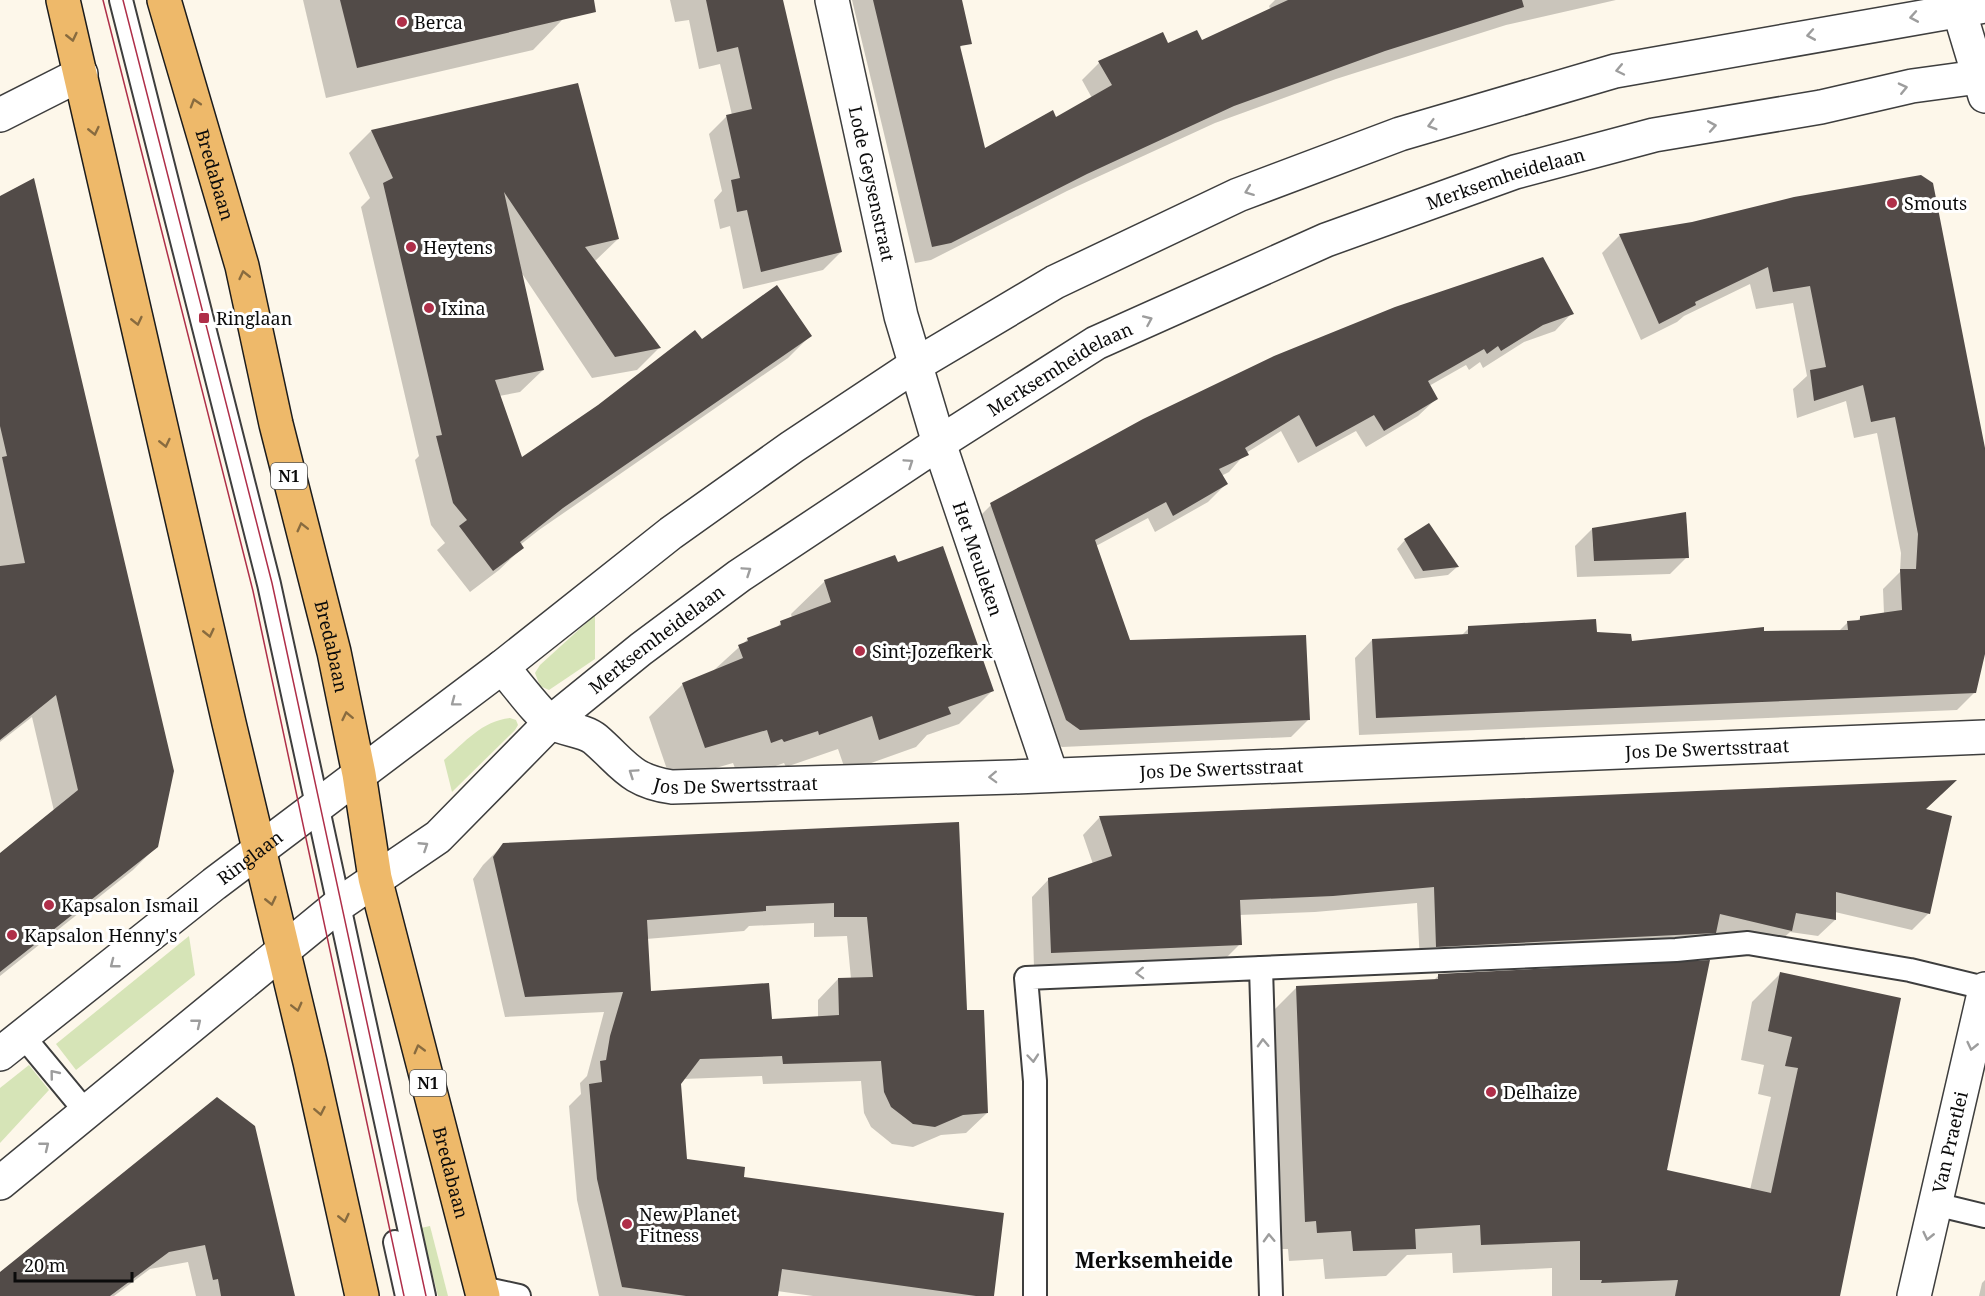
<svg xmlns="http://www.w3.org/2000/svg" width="1985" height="1296" font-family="'Noto Serif',serif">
<rect width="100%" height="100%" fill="#fdf7ea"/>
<g fill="#d6e4b7">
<polygon points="595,615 595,659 549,690 540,686 535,673 540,665"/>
<path d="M 510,718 L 516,720 L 518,725 L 515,730 L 452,792 L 444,760 C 465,742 482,721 510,718 Z"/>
<polygon points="189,936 195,975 76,1070 56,1044"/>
<polygon points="29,1065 49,1090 0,1143 0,1088"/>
<polygon points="430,1226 448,1296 438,1296 421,1228"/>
</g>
<g fill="#0003" fill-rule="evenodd">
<polygon points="303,0 559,0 563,19 533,50 326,98"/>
<polygon points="670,0 782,0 841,252 823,270 743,289 730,226 720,229 714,200 722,191 709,134 726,117 732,115 720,64 699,69 689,20 675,22"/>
<polygon points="852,0 952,0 963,44 959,49 984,150 1056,120 1092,98 1082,80 1099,63 1168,45 1201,42 1271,11 1269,6 1275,0 1616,0 1506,25 1336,79 1215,123 1067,191 931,260 915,263"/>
<polygon points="577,85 618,239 594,262 659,348 637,370 592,378 521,272 543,370 520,392 499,396 521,459 701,341 810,336 788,358 539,530 520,545 522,548 499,570 470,592 437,550 445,543 431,525 415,460 419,456 361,207 370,198 349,153 371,131"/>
<polygon points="0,198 157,846 133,870 0,976 0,854 54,811 32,717 0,742"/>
<polygon points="1795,199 1985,457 1985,647 1975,692 1957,710 1359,735 1355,658 1372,640 1461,636 1469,628 1595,634 1631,643 1763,632 1838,632 1848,622 1856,622 1861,617 1884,614 1883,589 1900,572 1901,553 1877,433 1854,438 1846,401 1797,418 1793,389 1807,376 1793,303 1756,309 1750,284 1684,316 1677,322 1641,340 1602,253 1620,235 1692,223"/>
<polygon points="1572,313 1555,331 1524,342 1483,368 1480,362 1469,370 1466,365 1429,386 1436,399 1418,416 1366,447 1356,431 1298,463 1281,431 1246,453 1229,472 1221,476 1226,484 1208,502 1155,532 1148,518 1096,546 1129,642 1309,719 1291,737 1062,747 1049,738 974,522 991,505"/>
<polygon points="1592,529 1687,557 1670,574 1577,577 1575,546"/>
<polygon points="1405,540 1457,567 1448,575 1415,579 1397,549"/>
<polygon points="825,581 992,691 959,724 927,735 916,747 846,772 838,749 786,767 784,763 750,775 738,776 733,763 671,781 649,717 683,684 713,671 748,639 774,630 781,623 792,618 791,614"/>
<polygon points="1953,782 1924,810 1929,913 1912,930 1835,912 1835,920 1818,936 1790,932 1774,947 1714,933 1697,949 1420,963 1417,903 1315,912 1239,915 1240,944 1223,961 1034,969 1032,897 1049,879 1093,864 1083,835 1099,818"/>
<path d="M 957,824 L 966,1012 L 987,1113 L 966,1133 L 941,1135 L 913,1147 L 892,1144 L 871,1127 L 864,1113 L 861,1081 L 763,1084 L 762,1076 L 683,1079 L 679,1084 L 686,1160 L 742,1178 L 992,1296 L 813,1296 L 777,1291 L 776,1296 L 599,1296 L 577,1200 L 569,1106 L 581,1094 L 580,1083 L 587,1076 L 604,1012 L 505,1017 L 473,879 L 483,865 L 504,844 ZM 814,923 L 814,937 L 847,936 L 851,979 L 838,979 L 818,1000 L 818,1018 L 770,1020 L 649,992 L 646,939 L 744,931 L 749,926 Z"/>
<polygon points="1781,973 1899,999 1838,1296 1552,1296 1552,1268 1453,1273 1452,1253 1407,1255 1386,1276 1325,1279 1323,1259 1289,1261 1288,1249 1277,1249 1268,1016 1297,987 1433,981 1439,975 1665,1171 1750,1190 1771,1097 1758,1094 1764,1065 1741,1060 1752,1002"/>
<polygon points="217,1099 294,1296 196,1296 188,1262 150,1269 114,1296 0,1296 0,1273"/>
<polygon points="1985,1280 1985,1296 1979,1296 1982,1283"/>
</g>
<g fill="#524b48" fill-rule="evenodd">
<polygon points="340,0 594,0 596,12 357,68"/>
<polygon points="706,0 783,0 842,252 761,272 747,210 737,212 731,180 740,178 726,115 752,109 738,47 717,52"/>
<polygon points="873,0 962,0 972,44 960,46 985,148 1053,110 1056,117 1112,85 1098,61 1163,32 1168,43 1197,30 1202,40 1288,0 1522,0 1524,7 1385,51 1234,106 1087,174 951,243 932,247"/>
<polygon points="578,83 619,239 585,247 661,348 615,357 504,192 544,370 495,380 522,457 598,405 695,330 702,339 777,285 812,336 563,508 520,542 524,548 493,571 459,526 467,520 453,503 436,436 442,435 383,183 393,178 371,130"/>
<polygon points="1921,175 1933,183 1985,448 1985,654 1976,693 1376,718 1372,639 1468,634 1468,626 1596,619 1597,632 1631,634 1632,641 1764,627 1764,631 1848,630 1847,621 1860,620 1860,616 1902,610 1900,569 1916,569 1918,534 1895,417 1871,422 1863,385 1814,401 1810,370 1826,367 1810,286 1773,292 1768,267 1695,302 1696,305 1659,324 1619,234 1692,222 1794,197"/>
<polygon points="34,178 174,771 158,847 0,972 0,853 78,790 56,695 0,740 0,566 25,563 2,457 7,456 0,426 0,196"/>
<polygon points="1543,257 1574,314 1543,325 1501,351 1498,346 1487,354 1484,349 1428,381 1438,399 1384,431 1374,415 1316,447 1299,415 1245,448 1249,455 1219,469 1228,484 1173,516 1166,502 1095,540 1130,640 1306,635 1310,720 1080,730 1066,720 990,503 1143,419 1274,356 1395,307"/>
<polygon points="1686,512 1689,558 1594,561 1592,528"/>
<polygon points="1429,523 1459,567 1423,571 1404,539"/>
<polygon points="943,546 994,691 948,707 951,714 879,740 872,716 819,735 818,731 784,742 782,739 771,743 767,730 705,748 682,683 743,658 738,645 748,641 747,638 781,625 780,621 831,602 824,580 895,555 898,562"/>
<polygon points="1957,780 1926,809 1952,816 1930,914 1836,892 1836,920 1796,913 1792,931 1720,914 1716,933 1436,947 1434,887 1333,896 1240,900 1242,945 1051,953 1048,878 1112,856 1099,816"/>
<path d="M 959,822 L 967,1010 L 984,1010 L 988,1113 L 963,1115 L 935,1127 L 913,1124 L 891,1107 L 884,1092 L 881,1061 L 783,1064 L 782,1056 L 700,1059 L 681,1084 L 687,1159 L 745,1167 L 744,1177 L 1004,1213 L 994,1296 L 976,1296 L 782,1269 L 778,1296 L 686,1296 L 622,1287 L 597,1179 L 589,1084 L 602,1082 L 600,1061 L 606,1060 L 610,1036 L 623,992 L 525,997 L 493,857 L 503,843 ZM 834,903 L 834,917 L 867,917 L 873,977 L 838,978 L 839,1015 L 772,1019 L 769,983 L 651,991 L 647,920 L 766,911 L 766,906 Z"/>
<polygon points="1710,960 1667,1170 1771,1193 1798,1068 1785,1066 1792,1037 1768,1031 1780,972 1901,998 1840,1296 1675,1296 1678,1280 1601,1283 1602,1280 1580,1280 1580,1241 1481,1245 1480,1225 1415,1229 1416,1249 1353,1251 1351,1231 1317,1233 1316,1221 1305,1222 1296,986 1438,979 1438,974"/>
<polygon points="217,1097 255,1126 295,1296 221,1296 218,1279 213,1280 205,1245 169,1252 110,1296 0,1296 0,1272"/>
</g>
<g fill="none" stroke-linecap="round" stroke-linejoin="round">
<g stroke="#3e3e3e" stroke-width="26">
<g id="service">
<polyline points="121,0 269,584 424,1296"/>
<polyline points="1261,968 1676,950 1748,943 1910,970 1985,988"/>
<polyline points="23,1036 86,1112"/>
<polyline points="1935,1204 1985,1216"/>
<polyline points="395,1242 407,1296"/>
<polyline points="482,1288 519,1296"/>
<polyline points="1035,1296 1035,1081 1026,978 1261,968 1271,1296"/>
</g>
</g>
<g stroke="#3e3e3e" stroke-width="36">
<g id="minor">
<path id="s1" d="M 832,0 L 901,316 L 939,443 L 1051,774"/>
<polyline points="1956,0 1985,96"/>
<polyline points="0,115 81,74"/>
<path id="s2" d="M 502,667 C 514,680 539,715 552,723 C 565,730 584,730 595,739 C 624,764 630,781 672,787 L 1013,777 L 1985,737"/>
<path id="s3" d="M 1914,1296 L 1985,989"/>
</g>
</g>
<g stroke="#3e3e3e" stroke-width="36">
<g id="tertiary">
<path id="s4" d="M 0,1054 L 214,884 L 502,667 L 671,533 L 792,447 L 917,364 L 1055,282 L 1238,195 L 1400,134 L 1615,71 L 1985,6"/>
<path id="s5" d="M 0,1183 L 341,903 L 438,837 L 551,722 L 641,649 L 739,576 L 939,443 L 1096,343 L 1326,240 L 1515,172 L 1654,135 L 1821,107 L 1912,86 L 1985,76"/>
</g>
</g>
<g stroke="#1c1c1c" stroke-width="36">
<g id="primary">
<polyline points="63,0 229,723 310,1062 362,1296"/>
<path id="s6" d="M 164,0 L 242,266 L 276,424 L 334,652 L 359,774 L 375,878 L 483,1296"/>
</g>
</g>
<use href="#service" stroke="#fff" stroke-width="22"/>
<use href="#minor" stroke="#fff" stroke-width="33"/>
<use href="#tertiary" stroke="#fff" stroke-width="33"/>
<use href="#primary" stroke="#eeb96a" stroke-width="33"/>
<g stroke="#af2f49" stroke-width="1.5">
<polyline points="103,0 253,591 404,1296"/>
<polyline points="123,0 272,583 426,1296"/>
</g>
</g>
<defs><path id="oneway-chevron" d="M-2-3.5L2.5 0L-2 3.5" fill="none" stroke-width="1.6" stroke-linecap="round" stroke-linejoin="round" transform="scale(1.5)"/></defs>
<g stroke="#9d9d9d">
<use href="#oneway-chevron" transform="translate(1914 17) rotate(170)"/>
<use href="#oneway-chevron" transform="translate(1811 35) rotate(170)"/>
<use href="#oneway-chevron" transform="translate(1620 70) rotate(168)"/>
<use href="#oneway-chevron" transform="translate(1903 88) rotate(-13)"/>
<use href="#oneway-chevron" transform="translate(1432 125) rotate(164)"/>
<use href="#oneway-chevron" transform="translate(1712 126) rotate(-10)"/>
<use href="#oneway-chevron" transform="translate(1249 191) rotate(159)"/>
<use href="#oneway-chevron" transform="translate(1148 320) rotate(-24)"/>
<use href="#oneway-chevron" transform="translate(909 463) rotate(-34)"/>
<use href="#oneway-chevron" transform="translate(747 571) rotate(-34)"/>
<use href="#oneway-chevron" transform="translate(455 702) rotate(143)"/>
<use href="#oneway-chevron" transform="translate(633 773) rotate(-146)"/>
<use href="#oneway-chevron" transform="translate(993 777) rotate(178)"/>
<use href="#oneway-chevron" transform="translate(424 846) rotate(-33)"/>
<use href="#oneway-chevron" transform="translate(114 964) rotate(142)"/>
<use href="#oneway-chevron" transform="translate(1140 973) rotate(178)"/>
<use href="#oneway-chevron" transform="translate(197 1023) rotate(-39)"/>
<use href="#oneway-chevron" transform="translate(1263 1043) rotate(-92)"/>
<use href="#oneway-chevron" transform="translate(1972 1046) rotate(103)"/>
<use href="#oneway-chevron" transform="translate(1033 1058) rotate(85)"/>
<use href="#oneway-chevron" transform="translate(54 1074) rotate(-129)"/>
<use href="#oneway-chevron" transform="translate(45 1146) rotate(-39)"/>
<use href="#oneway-chevron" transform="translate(1928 1236) rotate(103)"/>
<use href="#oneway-chevron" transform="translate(1269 1238) rotate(-92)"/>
</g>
<g stroke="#886b3f">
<use href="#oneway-chevron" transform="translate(72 37) rotate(77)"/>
<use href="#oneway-chevron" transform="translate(195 103) rotate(-107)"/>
<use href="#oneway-chevron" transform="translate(94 131) rotate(77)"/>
<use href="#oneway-chevron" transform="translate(244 275) rotate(-103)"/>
<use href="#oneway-chevron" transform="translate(137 321) rotate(77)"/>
<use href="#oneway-chevron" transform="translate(165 443) rotate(77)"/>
<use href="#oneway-chevron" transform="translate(302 527) rotate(-104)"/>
<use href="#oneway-chevron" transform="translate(209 633) rotate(77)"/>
<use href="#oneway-chevron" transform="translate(347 716) rotate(-102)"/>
<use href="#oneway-chevron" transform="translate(271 901) rotate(77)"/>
<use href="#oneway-chevron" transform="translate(297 1007) rotate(76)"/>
<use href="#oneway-chevron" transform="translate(419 1049) rotate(-105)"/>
<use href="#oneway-chevron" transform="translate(320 1111) rotate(79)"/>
<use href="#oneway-chevron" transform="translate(344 1218) rotate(77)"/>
</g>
<g fill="#af2f49" stroke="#fff" stroke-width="2">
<circle cx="402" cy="22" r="6"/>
<circle cx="1892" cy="203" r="6"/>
<circle cx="411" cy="247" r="6"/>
<circle cx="429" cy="308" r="6"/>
<rect x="198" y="312" width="12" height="12" rx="3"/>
<circle cx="860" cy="651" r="6"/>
<circle cx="49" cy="905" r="6"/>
<circle cx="12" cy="935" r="6"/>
<circle cx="1491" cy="1092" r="6"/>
<circle cx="627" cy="1224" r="6"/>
</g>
<g text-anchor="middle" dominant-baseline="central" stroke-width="6" stroke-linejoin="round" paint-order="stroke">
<g fill="#fff" stroke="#545454" stroke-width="1.5">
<rect x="271" y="463" width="36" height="26" rx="4.5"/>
<rect x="410" y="1070" width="36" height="26" rx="4.5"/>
</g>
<g font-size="16" font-weight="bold" fill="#0b0b0b">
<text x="289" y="476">N1</text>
<text x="428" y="1083">N1</text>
</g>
<g font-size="18" fill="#0b0b0b" stroke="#fff" text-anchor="start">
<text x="414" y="22">Berca</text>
<text x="1904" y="203">Smouts</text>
<text x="423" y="247">Heytens</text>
<text x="441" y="308">Ixina</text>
<text x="216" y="318">Ringlaan</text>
<text x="872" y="651">Sint-Jozefkerk</text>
<text x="61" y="905">Kapsalon Ismail</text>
<text x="24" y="935">Kapsalon Henny's</text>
<text x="1503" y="1092">Delhaize</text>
<text x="639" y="1214">New Planet<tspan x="639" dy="21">Fitness</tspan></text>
</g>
<g font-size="18" fill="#0b0b0b" stroke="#fff">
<text stroke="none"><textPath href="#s6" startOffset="182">Bredabaan</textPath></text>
<text stroke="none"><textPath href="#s5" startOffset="1826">Merksemheidelaan</textPath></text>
<text stroke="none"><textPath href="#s1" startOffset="188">Lode Geysenstraat</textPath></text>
<text stroke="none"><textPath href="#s5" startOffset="1340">Merksemheidelaan</textPath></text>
<text stroke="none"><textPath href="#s1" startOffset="578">Het Meuleken</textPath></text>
<text stroke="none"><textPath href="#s5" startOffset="854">Merksemheidelaan</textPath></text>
<text stroke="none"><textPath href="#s6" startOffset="668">Bredabaan</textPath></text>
<text stroke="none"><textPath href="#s2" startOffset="1250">Jos De Swertsstraat</textPath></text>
<text stroke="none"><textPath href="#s2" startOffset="764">Jos De Swertsstraat</textPath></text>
<text stroke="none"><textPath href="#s2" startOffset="278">Jos De Swertsstraat</textPath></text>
<text stroke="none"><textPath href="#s4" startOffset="318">Ringlaan</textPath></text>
<text stroke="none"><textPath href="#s3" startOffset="158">Van Praetlei</textPath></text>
<text stroke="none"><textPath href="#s6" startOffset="1208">Bredabaan</textPath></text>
</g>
<g font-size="21" font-weight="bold" fill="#0b0b0b" stroke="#fff">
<text x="1154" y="1260">Merksemheide</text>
</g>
</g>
<path d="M15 1272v9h117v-9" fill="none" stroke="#0b0b0b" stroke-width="3"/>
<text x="24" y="1272" font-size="18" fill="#0b0b0b" stroke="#ffffff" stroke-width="4.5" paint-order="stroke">20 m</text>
</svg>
